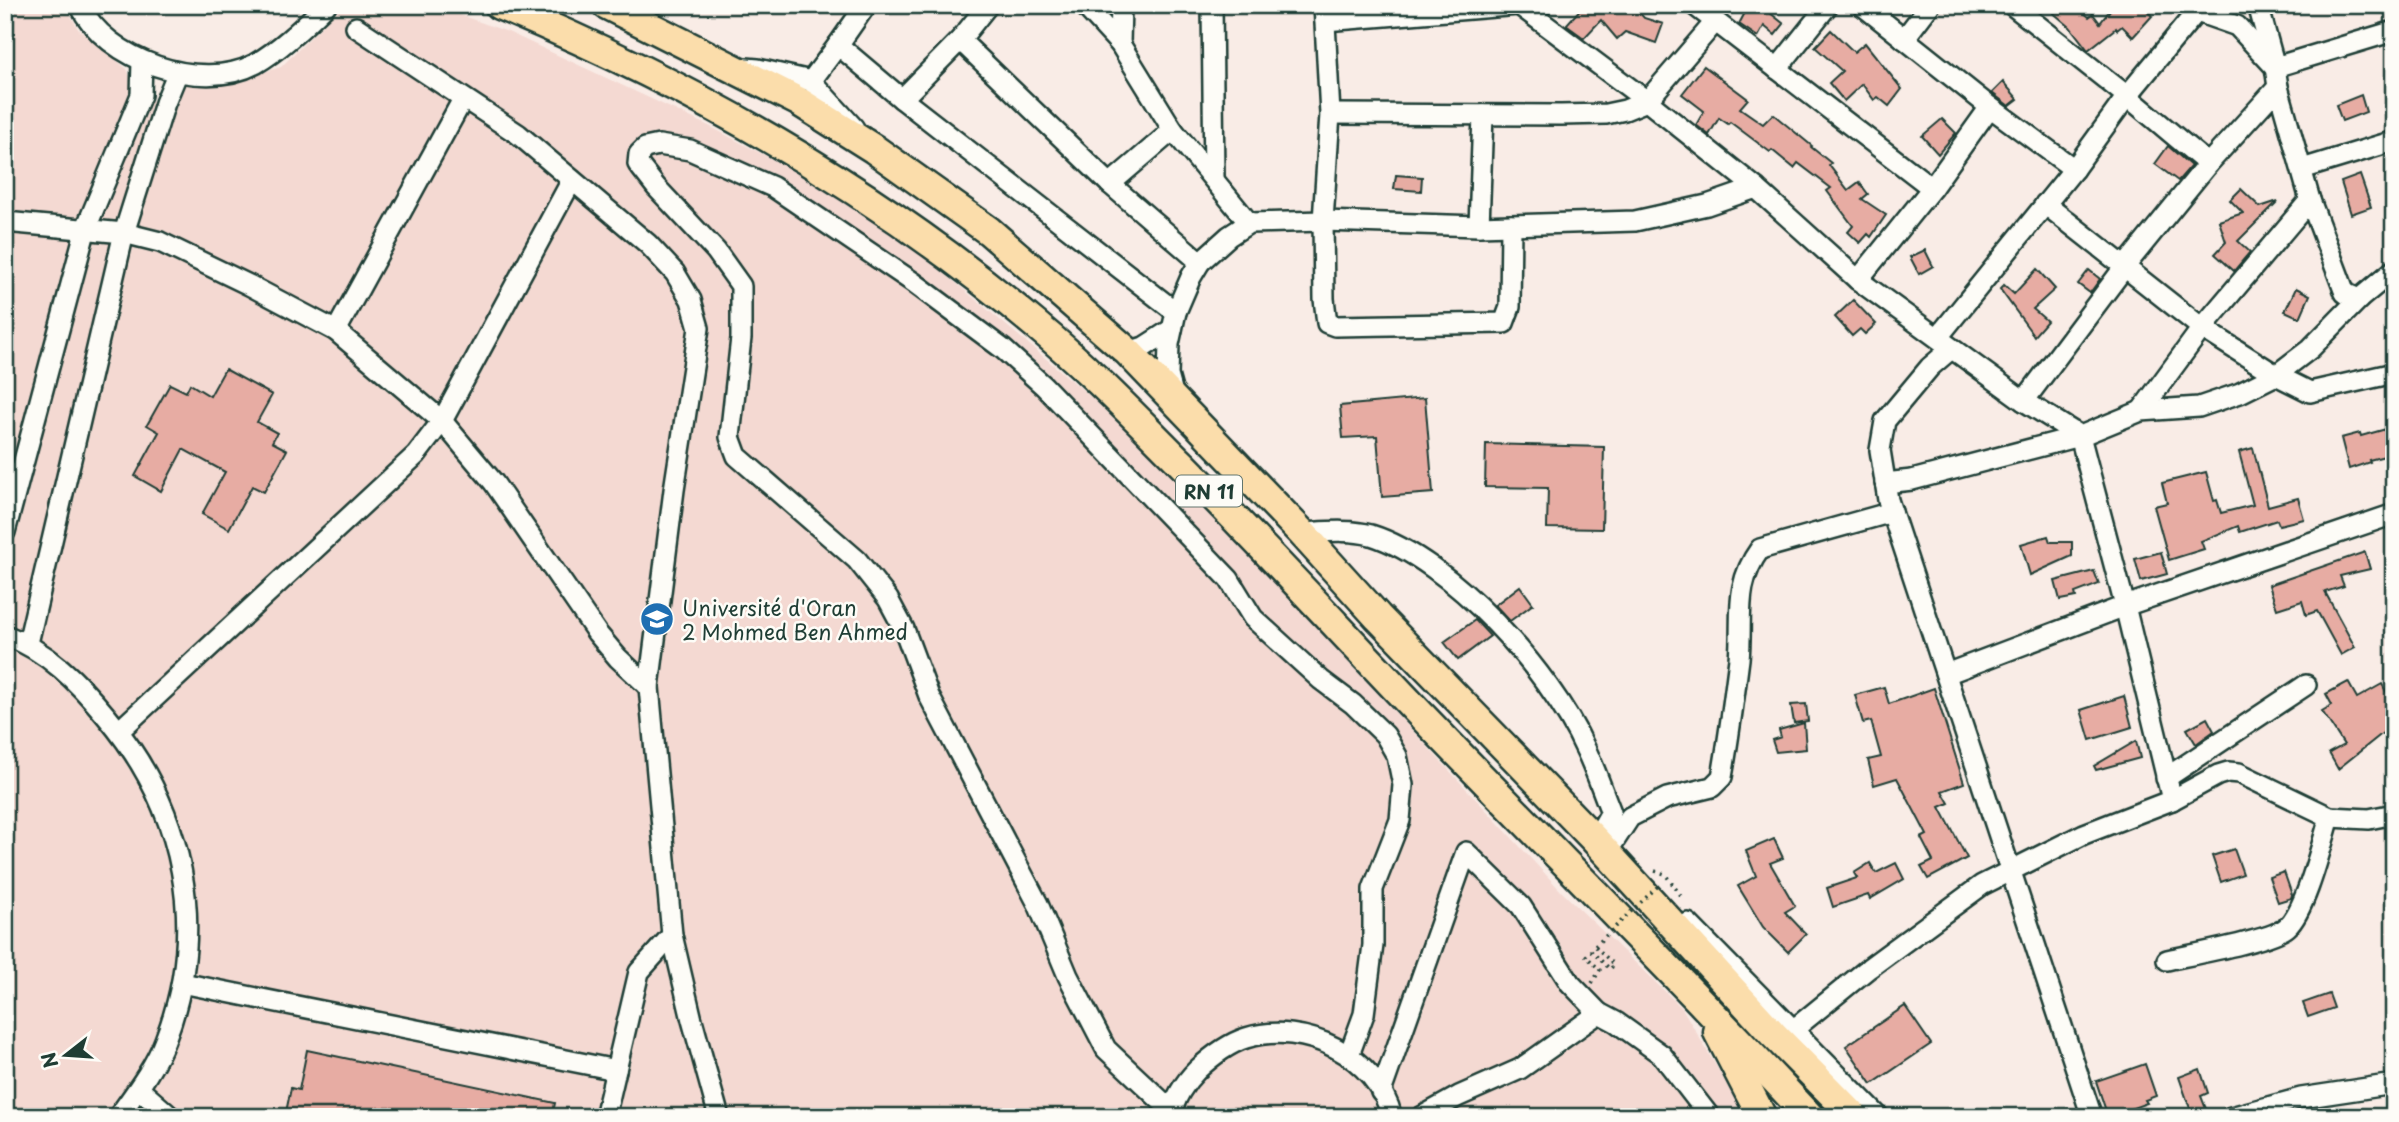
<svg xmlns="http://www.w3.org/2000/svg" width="2399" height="1122" font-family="'Playpen Sans',sans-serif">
<rect width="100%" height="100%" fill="#f9ece6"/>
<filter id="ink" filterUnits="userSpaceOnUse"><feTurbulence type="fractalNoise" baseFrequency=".0143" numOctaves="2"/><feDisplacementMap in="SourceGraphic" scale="14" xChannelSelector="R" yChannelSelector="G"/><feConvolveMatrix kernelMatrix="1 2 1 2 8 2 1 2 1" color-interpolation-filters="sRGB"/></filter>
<g filter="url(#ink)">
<polygon fill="#f4d9d2" points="5,5 65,5 78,29 127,69 137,95 159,103 173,84 220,85 281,67 326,22 338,5 432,5 508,32 709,126 817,183 931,262 1096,401 1230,534 1562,892 1682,1008 1746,1117 5,1117"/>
<g fill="#e7aca3" stroke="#1f3d34" stroke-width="2">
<polygon points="1584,5 1633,5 1644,18 1663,24 1656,43 1625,32 1617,39 1601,20 1584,38 1566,25"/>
<polygon points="1749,5 1760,5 1784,24 1775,35 1764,26 1758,37 1739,24"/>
<polygon points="2044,5 2075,5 2089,17 2093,14 2100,23 2114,5 2142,5 2152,16 2133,37 2122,26 2117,30 2116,28 2088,50 2070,27"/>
<polygon points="1831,30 1854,52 1865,43 1902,89 1889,106 1878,97 1874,100 1862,84 1844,101 1829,83 1842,71 1815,47"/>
<polygon points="1704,66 1748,99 1740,108 1763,124 1773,114 1812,146 1811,147 1831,163 1829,165 1848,190 1859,182 1868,194 1862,199 1886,215 1871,237 1868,234 1860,243 1848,232 1853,226 1827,191 1831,188 1798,163 1794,168 1772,150 1770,152 1730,122 1728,124 1719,118 1709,135 1696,125 1704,111 1682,94"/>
<polygon points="2003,82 2018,99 2009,106 1992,93"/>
<polygon points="2361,95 2366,112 2342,121 2336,105"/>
<polygon points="1942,119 1956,133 1938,154 1922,136"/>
<polygon points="2168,146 2191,166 2178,181 2155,164"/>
<polygon points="1396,175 1422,177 1421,191 1394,189"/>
<polygon points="2360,175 2371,207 2351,214 2341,182"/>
<polygon points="2241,189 2260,207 2278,201 2238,241 2250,252 2234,271 2215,254 2226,242 2219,221 2243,213 2230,200"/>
<polygon points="1925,250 1933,266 1919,274 1910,257"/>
<polygon points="2037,269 2055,289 2033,309 2047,321 2034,336 2000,289 2004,285 2014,294"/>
<polygon points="2089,270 2100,279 2090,293 2078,284"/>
<polygon points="2296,288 2310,295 2300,318 2285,311"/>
<polygon points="1853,300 1876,324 1865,334 1860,329 1852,336 1835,317"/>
<polygon points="225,369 272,395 257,422 277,433 272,442 287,450 264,492 252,486 229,529 202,514 225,472 183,449 161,491 135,476 159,432 147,425 170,384 186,392 190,384 210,396"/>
<polygon points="1425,398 1433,493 1382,497 1377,436 1343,438 1340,406"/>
<polygon points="2386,429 2393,454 2369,460 2370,462 2349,469 2341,438 2360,433 2361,436"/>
<polygon points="1486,444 1604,447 1602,529 1547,528 1548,488 1485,487"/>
<polygon points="2253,448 2268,506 2298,498 2304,519 2279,525 2277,520 2240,532 2238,526 2201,541 2204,549 2169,560 2154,506 2167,503 2162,483 2206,472 2214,501 2217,500 2221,513 2253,505 2239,452"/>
<polygon points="2048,536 2050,542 2072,542 2072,556 2030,575 2021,544"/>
<polygon points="2161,552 2167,574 2141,581 2135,559"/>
<polygon points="2365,552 2370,569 2340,576 2344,586 2325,592 2355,647 2341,655 2317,611 2306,615 2302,601 2277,609 2269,585"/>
<polygon points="2094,571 2099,584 2075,593 2076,597 2060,600 2055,581"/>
<polygon points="1520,586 1533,604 1510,621 1495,605"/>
<polygon points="1475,620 1490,636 1458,660 1444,642"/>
<polygon points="2348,682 2357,698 2382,684 2394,706 2394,724 2338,769 2329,753 2344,745 2322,711 2332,705 2326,694"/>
<polygon points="1884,687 1889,704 1934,688 1964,783 1942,791 1949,803 1940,807 1967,858 1928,879 1921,867 1933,861 1921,838 1927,835 1897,778 1874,785 1868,760 1881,757 1871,721 1863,723 1855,695"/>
<polygon points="2124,696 2132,727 2090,740 2081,710"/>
<polygon points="1806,704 1808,721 1794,723 1791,705"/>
<polygon points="2207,718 2214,731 2196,744 2187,729"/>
<polygon points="1804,723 1806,749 1776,752 1772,740 1781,737 1779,730"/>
<polygon points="2136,741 2140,758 2096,770 2094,766"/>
<polygon points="1774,839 1783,858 1770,863 1795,906 1785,912 1806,934 1788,952 1763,927 1738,886 1756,876 1746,851"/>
<polygon points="2234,849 2243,874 2221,882 2212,856"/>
<polygon points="1870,863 1876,873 1896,863 1904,879 1870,899 1868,895 1833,907 1827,888 1857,878 1854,873"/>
<polygon points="2284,872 2292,895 2291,898 2278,902 2269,877"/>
<polygon points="2329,994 2334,1008 2308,1017 2303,1003"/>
<polygon points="1905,1006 1931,1044 1872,1084 1846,1046"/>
<polygon points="307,1050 555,1103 552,1117 285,1117 291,1088 299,1090"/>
<polygon points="2145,1064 2156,1096 2145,1100 2147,1103 2108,1117 2096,1081"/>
<polygon points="2200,1069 2208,1093 2201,1096 2208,1114 2193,1117 2179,1077"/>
</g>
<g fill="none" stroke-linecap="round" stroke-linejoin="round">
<g stroke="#1f3d34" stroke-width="24">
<g id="minor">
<path d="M 80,5 C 105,60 201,93 255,64 C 281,49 304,26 326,5"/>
<polyline points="1084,5 1120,44 1173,130 1249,223"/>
<polyline points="1212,5 1214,179"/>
<polyline points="1324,5 1330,114 1323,221 1324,299 1327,323 1335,326 1504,323 1510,307 1511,225"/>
<polyline points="1519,5 1647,101 1756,188 1858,280 2024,401 2080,436 2141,411 2199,407 2240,393 2276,375 2310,349 2359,299 2394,270"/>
<polyline points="1694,5 1932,188"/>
<polyline points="1862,5 1990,107 2074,169"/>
<polyline points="2012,5 2127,96 2208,164"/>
<polyline points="2188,5 2197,12 2237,26 2275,67 2278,87 2310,200 2345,293 2359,299"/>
<polyline points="2258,5 2275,67 2394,31"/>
<polyline points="1325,21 1519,5"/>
<polyline points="356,27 518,134 648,244 675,273 691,300 699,328 674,490 649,687 672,935 692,1020 719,1117"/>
<polyline points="1904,39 1930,5"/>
<polyline points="960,40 1110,184 1200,262"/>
<polyline points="1120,44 1121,5"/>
<polyline points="838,45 866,5"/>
<polyline points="746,68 758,69 811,81 854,128"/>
<polyline points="1777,69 1828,5"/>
<polyline points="811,81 838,45 902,99 1176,312"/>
<polyline points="902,99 960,40 988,5"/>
<polyline points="1330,114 1561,115 1606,114 1625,110 1647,101 1715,22"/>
<polyline points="2302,169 2394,141"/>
<polyline points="1110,184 1173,130"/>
<polyline points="2045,204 2202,328 2276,375 2310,392 2394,373"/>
<polyline points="5,222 124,233 160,242 249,285 336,331 442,421 494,483 597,633 618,658 649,687"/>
<polyline points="1479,226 1483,115"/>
<polyline points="1858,280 1932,188 1990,107"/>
<polyline points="336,331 463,99"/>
<polyline points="1938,337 2074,169 2127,96 2202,5"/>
<polyline points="1951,349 1930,367 1885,421 1880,450 1888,500 2092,1117"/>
<polyline points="1128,352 1144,347 1172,329"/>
<polyline points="1174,397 1168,375 1169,344 1176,312 1191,277 1200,262 1229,236 1249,223 1323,221 1479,226 1635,221 1707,205 1756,188"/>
<polyline points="2024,401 2126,265 2208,164 2278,87"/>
<polyline points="2141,411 2202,328 2310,200"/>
<polyline points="1885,483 1912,480 2080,436 2125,606 2172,800"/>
<polyline points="5,532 86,228 141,95 142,61"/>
<path d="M 1302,533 C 1323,532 1350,529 1371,535 C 1451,560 1551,673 1585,748 C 1595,768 1602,790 1611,812 L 1595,840 L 1606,844"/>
<path d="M 5,635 C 47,650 79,683 107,717 C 184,809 209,927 165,1040 C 155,1067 135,1093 118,1117"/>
<polyline points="28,643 124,233 165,103 177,74"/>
<polyline points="1946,674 2125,606 2394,514"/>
<polyline points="119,731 416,455 442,421 572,180"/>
<polyline points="2166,778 2306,685"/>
<path d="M 1611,846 L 1630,817 L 1667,798 L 1712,787 L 1722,777 C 1729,738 1734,698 1739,659 C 1743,617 1733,586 1760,549 L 1892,512"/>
<polyline points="1688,923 1879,1117"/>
<path d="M 2167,960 C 2190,955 2273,940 2287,927 C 2306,910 2322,843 2330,817"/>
<polyline points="182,983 616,1070"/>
<polyline points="1599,1013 1616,1022 1662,1055 1710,1117"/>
<polyline points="1794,1029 1869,968 1982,885 2084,834 2172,800 2218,775 2228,772 2239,773 2330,817 2369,819 2394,814"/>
<polyline points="139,1089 171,1117"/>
<polyline points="1381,1092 1466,852 1521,906 1570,983 1599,1013 1520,1069 1459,1096 1421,1117"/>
<polyline points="1172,1111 1106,1049 1068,976 1038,904 929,696 904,629 888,599 857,560 737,456 730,437 741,338 741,286 716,251 656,187 638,164 639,154 645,148 659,145 690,150 773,187 913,282 1003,349 1044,386 1229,579 1253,618 1321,680 1353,704 1385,735 1397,756 1403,785 1400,820 1373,889 1373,945 1364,1014 1349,1055"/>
<polyline points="605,1117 639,972 672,935"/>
<path d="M 1171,1117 C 1173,1100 1185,1082 1197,1070 C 1211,1057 1227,1044 1246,1038 C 1305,1020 1377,1056 1392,1117"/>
<polyline points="2231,1117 2301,1098 2394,1084"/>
</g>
</g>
<g stroke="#1f3d34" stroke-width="33">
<g id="highway">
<path d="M 499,5 C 692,85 876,190 1036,325 C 1088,368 1134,416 1181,463 C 1263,546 1342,632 1422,716 C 1551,850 1683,980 1810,1117"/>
<polyline points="607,5 798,101 874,149 989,231 1128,352 1302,533 1378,617 1595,840 1773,1034 1855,1117"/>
<polyline points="1718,1032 1762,1117"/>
</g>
</g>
<g stroke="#1f3d34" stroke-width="3.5" stroke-dasharray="2 5" stroke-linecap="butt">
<polyline points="1655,871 1665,874 1682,897 1680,899"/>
<polyline points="1592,983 1600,970 1586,956 1591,951 1610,969 1614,965 1595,946"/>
</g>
<use href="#minor" stroke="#fdfcf7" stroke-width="19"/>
<use href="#highway" stroke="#fbddab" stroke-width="28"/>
<polyline stroke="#1f3d34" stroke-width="3.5" stroke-dasharray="2 5" stroke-linecap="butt" points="1595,946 1658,886"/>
</g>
</g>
<defs>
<g id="university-disc" transform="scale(1.75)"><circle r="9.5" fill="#1f6fb2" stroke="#fdfcf7"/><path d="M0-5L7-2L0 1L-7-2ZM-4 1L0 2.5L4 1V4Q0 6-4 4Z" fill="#fff"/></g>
</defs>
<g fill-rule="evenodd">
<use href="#university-disc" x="657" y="619"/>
</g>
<g text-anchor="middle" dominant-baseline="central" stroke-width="5" stroke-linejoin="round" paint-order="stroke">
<rect fill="#fdfcf7" stroke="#62766e" stroke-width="2" x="1176" y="475.5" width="66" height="31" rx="5"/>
<g font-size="19" font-weight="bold" fill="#1f3d34">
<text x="1209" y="491">RN 11</text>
</g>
<g font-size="21" fill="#1f3d34" stroke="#fdfcf7" text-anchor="start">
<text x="682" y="607">Université d'Oran<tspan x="682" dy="24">2 Mohmed Ben Ahmed</tspan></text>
</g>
</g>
<rect width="2399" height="1122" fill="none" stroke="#fdfcf7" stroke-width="28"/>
<rect x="14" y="14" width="2371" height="1094" fill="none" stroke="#1f3d34" stroke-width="2.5" filter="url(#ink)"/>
<g transform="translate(66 1055) rotate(253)" stroke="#fdfcf7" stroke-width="5" paint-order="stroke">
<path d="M0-5L12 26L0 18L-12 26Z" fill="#1f3d34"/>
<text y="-10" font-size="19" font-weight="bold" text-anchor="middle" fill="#1f3d34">N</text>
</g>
</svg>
